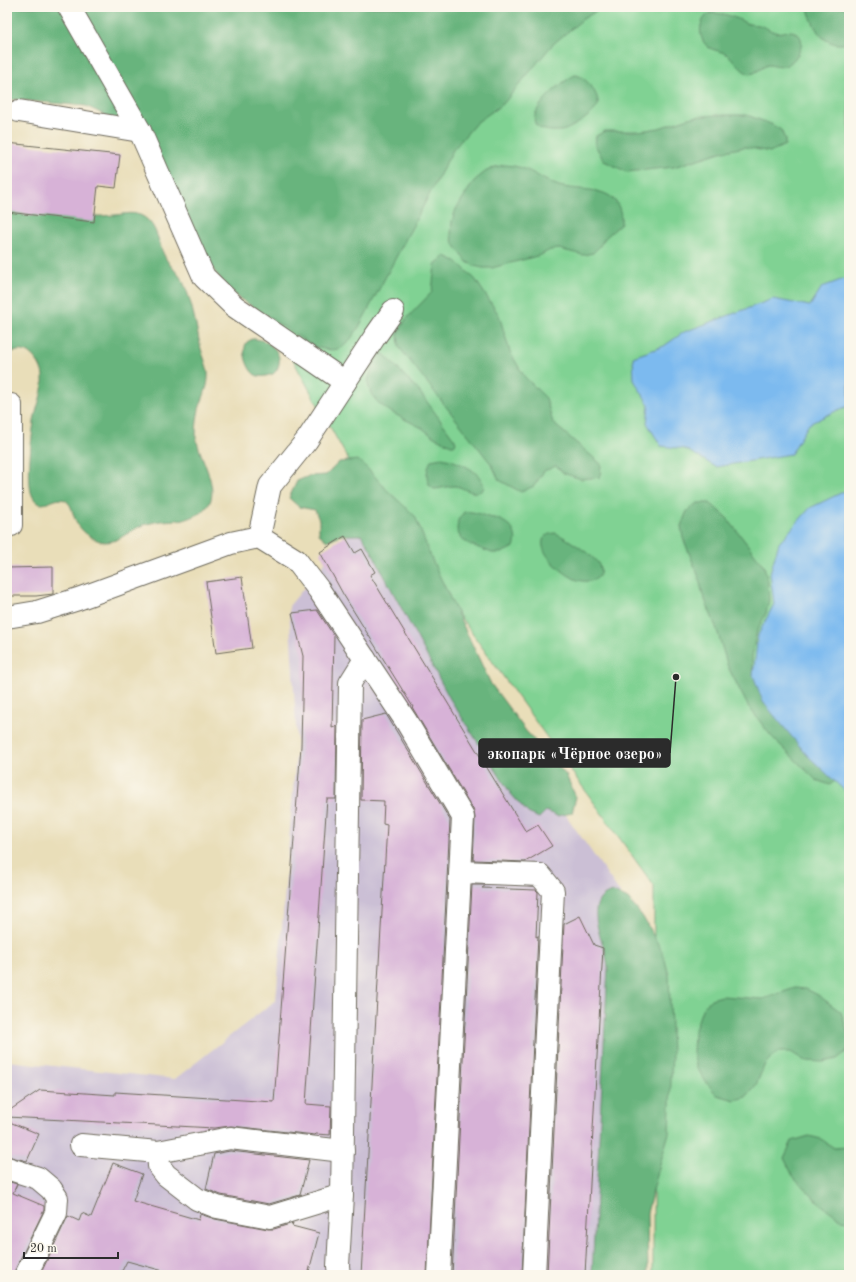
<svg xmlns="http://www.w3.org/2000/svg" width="856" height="1282" font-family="'Old Standard TT',serif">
<rect width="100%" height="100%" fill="#fbf7ec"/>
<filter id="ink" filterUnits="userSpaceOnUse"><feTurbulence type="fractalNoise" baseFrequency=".025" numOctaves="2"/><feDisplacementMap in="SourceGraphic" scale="8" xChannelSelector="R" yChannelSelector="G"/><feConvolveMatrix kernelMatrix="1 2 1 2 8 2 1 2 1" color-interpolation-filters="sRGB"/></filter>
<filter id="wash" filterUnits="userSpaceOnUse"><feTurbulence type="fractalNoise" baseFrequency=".012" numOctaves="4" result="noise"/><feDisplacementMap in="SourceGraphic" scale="16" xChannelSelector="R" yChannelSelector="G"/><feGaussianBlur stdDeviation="0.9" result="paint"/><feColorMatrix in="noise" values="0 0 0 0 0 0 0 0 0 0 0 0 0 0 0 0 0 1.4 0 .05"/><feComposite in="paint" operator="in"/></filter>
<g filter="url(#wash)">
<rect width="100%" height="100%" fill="#e9deb9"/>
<polygon fill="#cbbfd5" points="360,521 621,894 637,1275 7,1275 7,1061 175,1079 276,1000 297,742 289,606"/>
<polygon fill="#80d293" stroke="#567e5f" points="7,7 849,7 849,1275 653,1275 654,886 353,468 132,71"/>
<g fill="#68b47d" stroke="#4a7054">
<path d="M 7,7 L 603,7 L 583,19 L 552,45 L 504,103 L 476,123 L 453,150 L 359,327 C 345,348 341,354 315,347 L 239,298 L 227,287 L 211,267 L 130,127 L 86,106 L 7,99 Z"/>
<path d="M 808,7 L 849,7 L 849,43 C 843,44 836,45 830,42 C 818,38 810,19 808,7 Z"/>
<path d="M 711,13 C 721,13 729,15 738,19 C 741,20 745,23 749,24 C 754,25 759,24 764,27 C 768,28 770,31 775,32 C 781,34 788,29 795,32 C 810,40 796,62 785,66 C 778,68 773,65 767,65 L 754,73 L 749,74 C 740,70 736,62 728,55 C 723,51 714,51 708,47 C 697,38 698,18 711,13 Z"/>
<path d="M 575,75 C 585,75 600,95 598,105 C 596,113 570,130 561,131 C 504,134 553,86 575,75 Z"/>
<polygon points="716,115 747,115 771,124 781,130 785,139 785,145 770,152 745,147 720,152 674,167 627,172 604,161 595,145 596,136 605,131 639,131 659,128 692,117"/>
<path d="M 505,165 C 530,166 538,179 559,186 C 573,190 596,188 608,195 C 619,201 622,213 621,224 L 605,238 L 599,247 L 593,253 L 583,255 L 559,249 L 550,250 L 541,255 L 492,268 L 483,268 L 474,266 L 467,262 L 453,243 L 451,235 L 452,221 L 456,209 L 474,181 L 485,172 L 495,167 Z"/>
<path d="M 7,210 C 43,212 80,219 115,215 C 126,214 134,211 144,217 C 158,226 158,244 165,257 C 170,267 180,274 184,284 C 193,305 196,327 201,349 C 203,356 207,365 208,373 C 209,386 203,397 199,409 C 197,418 196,428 196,438 C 197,443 199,448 201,454 C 210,478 224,505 192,517 C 178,522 164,519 151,523 C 147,524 142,525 139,527 C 121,536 110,550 90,536 C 84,533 79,527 76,521 C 73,516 73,510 70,505 C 58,487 42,518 32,495 C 26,481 32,432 35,416 C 38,403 44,390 43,376 C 42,366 33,352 23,351 C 18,350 12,352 7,354 Z"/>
<polygon points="445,256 456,261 475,279 499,315 510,352 524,376 546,398 553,423 601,464 600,477 581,479 563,473 556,466 544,471 534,486 521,492 499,480 492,465 399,347 398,334 406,319 432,292 435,264"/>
<path d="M 252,339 C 268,338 287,354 276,371 C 274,374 271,375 269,375 C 264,377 258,377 254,374 C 247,368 241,350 247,342 C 248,341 251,340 252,339 Z"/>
<path d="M 384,354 L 419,391 L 455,440 L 456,443 L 454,445 L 451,445 C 446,442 440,440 434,437 C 430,434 426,431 422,428 C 406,419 374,408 369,388 C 366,378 373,369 374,359 L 378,355 Z"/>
<path d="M 442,458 C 457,461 482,470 484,488 C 475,499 464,486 454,486 C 447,486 441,489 434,489 L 430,486 C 425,477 427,469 431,460 Z"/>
<polygon points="358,460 369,470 387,490 415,516 433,562 491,684 526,731 566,775 576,797 572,813 557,816 546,811 539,818 528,813 511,794 450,699 388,583 372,552 362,535 340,535 327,541 319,534 319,520 315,510 299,507 289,498 297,481 309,476 326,475 339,462"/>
<polygon points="697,503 710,503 727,518 764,566 768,581 769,601 766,613 757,631 752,656 752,668 757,682 840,776 830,785 816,780 771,736 748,706 728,667 716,627 703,595 698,575 683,538 681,526 687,511"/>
<path d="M 464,512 C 474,511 479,514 488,517 C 492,518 497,518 500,520 C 512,525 519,535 514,547 L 501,553 L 492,553 L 471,545 L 461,539 L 457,530 L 458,520 Z"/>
<path d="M 555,533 C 564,536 596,557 599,565 C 606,581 586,584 575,579 C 564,574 536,552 544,538 C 547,534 550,534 555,533 Z"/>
<path d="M 614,892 L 628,899 L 643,917 L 663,953 L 669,975 L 672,1053 L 669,1133 L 660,1164 L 647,1213 L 648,1275 L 592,1275 L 608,967 C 607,962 606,956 605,951 C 599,933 584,897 614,892 Z"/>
<polygon points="795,988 806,989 818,995 841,1012 849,1037 849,1045 847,1051 837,1059 823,1062 805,1061 791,1052 777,1052 765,1064 756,1085 746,1097 735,1100 717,1095 706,1082 697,1068 693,1053 694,1033 702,1009 711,999 722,996 763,999"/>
<polygon points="809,1136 821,1139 834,1148 849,1147 849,1221 842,1220 823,1206 807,1191 793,1176 784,1158 792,1141"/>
</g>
<g fill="#7bbaef" stroke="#53728d">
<polygon points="849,277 849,406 838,410 809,424 791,454 716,467 685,449 661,446 647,423 649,405 634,380 633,357 664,346 684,332 773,299 810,306 822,287"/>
<polygon points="849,489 849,792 846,792 807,755 763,702 753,675 758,635 774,604 770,573 779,543 810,508"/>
</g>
<g id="blocks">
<g fill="#d7b2d7">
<polygon points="7,143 120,155 116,188 98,186 94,222 7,212"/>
<polygon points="345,536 355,553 362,549 375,572 370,575 526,832 538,825 552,846 525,862 473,860 475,818 474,811 412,707 413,707 343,594 320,552"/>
<polygon points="53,567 53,594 36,596 7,596 7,568"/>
<polygon points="242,577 252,648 216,653 206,582"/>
<polygon points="317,610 334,636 332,728 337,726 336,799 327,799 306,1104 331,1106 330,1135 316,1134 315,1135 231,1126 214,1128 7,1117 7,1112 40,1090 115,1095 115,1092 274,1102 301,746 303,656 292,613"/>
<polygon points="386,714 450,820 427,1275 361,1275 387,825 383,824 384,801 361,800 362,720"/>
<polygon points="472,885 486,885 482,888 536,890 538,892 536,937 538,936 522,1275 452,1275"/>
<polygon points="580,916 594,945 603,948 585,1275 547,1275 564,924"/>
<polygon points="7,1121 39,1134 27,1161 7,1156"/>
<polygon points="230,1151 309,1160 300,1195 269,1204 221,1195 206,1189 214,1154"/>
<polygon points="113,1163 142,1174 133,1201 199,1220 200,1214 215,1219 268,1229 274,1229 293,1223 292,1226 319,1233 308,1275 178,1275 127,1261 120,1275 40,1275 68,1216 79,1221 82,1213 91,1217"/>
<polygon points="7,1181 17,1184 13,1193 44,1206 44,1210 15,1270 14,1275 7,1275"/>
</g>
</g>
</g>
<g filter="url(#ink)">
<use href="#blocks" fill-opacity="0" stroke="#6e6a5d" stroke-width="1"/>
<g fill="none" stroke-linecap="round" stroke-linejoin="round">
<g stroke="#6e6a5d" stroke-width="24">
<g id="minor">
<polyline points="69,7 140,131 204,277 234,306 345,382"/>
<polyline points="19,111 140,131"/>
<polyline points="7,525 11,525 11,405"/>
<polyline points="259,537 270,486 307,440 374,338 393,311"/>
<polyline points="7,617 37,612 78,599 231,543 259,537 296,560 319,590 406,721 463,817 439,1275"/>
<polyline points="461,872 540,875 553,891 534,1275"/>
<polyline points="81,1145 158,1152 230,1138 343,1151"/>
<polyline points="158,1152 159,1166 166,1175 197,1199 217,1207 270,1217 342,1195"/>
<polyline points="7,1168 38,1178 51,1189 57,1198 56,1213 26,1275"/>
<polyline points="339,1275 338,1266 342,1195 350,683 365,659"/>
</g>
</g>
<use href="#minor" stroke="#fff" stroke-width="22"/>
</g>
</g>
<path fill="none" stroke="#2b2b2b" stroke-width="1.5" d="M676 677L670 753"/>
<circle fill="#2b2b2b" stroke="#fbf7ec" stroke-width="1.5" cx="676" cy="677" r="4"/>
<rect fill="#2b2b2b" stroke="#2b2b2b" stroke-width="1.5" x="479" y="739" width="191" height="28" rx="4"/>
<g font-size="16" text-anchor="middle" font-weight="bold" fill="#fff">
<text x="575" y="759">экопарк «Чёрное озеро»</text>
</g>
<rect width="856" height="1282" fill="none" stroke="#fbf7ec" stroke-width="24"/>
<path d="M24 1252v6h94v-6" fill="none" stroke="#2b2b2b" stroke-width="2"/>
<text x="30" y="1252" font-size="12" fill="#2b2b2b" stroke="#fbf7ec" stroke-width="3" paint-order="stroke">20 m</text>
</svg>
